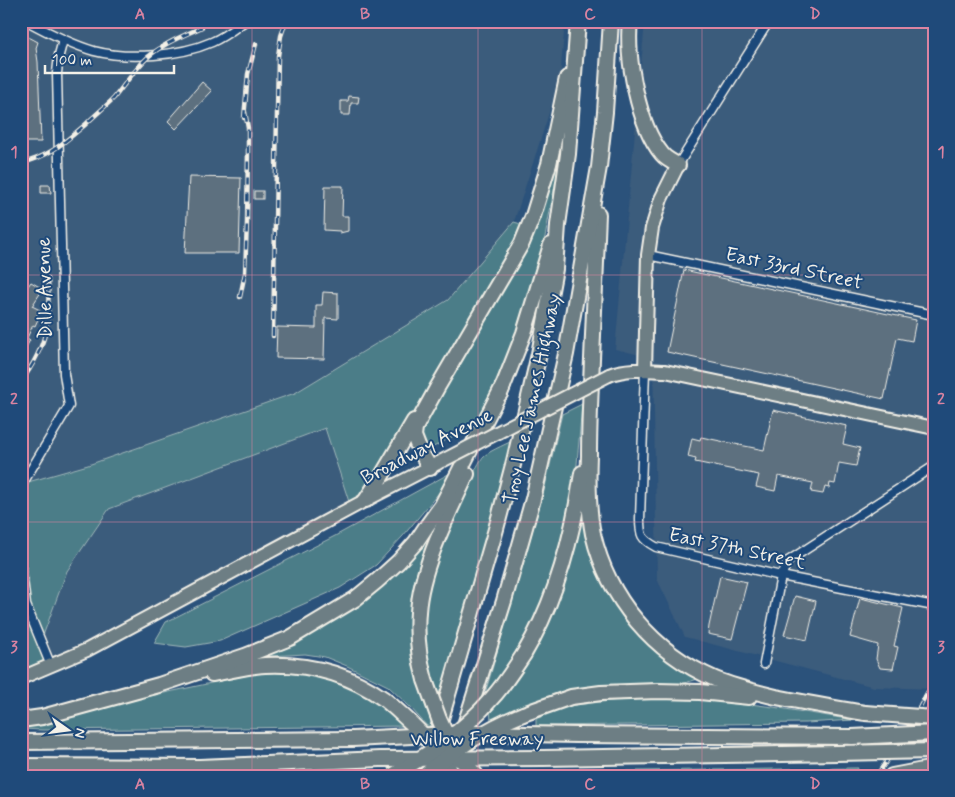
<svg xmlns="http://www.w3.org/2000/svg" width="955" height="797" font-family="Mynerve,sans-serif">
<rect width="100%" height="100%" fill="#2b527b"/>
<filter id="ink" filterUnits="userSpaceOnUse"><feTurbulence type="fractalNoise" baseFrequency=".02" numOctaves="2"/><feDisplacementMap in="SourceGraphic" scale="10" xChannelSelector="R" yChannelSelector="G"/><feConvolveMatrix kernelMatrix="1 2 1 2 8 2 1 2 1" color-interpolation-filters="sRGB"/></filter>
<g filter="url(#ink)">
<g fill="#3a5b7c">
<polygon points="21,21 565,21 560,79 514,222 448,300 295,393 88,465 21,484"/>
<polygon points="645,21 934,21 934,689 874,687 685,637 657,579 653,358 615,349"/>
<polygon points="325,428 351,508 51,666 41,641 67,571 109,509"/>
</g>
<g fill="#4c7d88" stroke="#a0b7b8">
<path d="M 555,168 L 558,169 L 545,237 L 520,326 L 477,423 L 428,450 C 417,443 420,437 420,426 Z"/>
<polygon points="514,222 528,226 395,453 351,508 325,428 109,509 67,571 41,641 51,666 21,678 21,484 88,465 295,393 448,300"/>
<polygon points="582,404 576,476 562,549 542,607 509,668 486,696 484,697 544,491 562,414"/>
<path d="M 518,438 L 441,706 C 429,672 421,634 427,597 C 433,563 448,532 461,500 C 465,492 479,460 484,456 C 491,450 509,443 518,438 Z"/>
<polygon points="454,471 437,495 403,536 376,565 340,588 220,641 186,647 154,643 166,622 335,536"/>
<polygon points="581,517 586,518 622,610 646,642 674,663 698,679 678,685 507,714 491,720 490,711 530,657 556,608"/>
<path d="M 435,530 L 411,637 L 414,667 L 421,693 L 433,726 L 427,726 L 410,707 L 388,686 L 347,666 L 325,657 L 305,654 L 269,656 L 269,653 C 293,643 317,632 338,618 C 375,594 406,562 435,530 Z"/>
<polygon points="277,669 306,671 368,692 409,726 43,730 21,729 21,724 28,722"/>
<polygon points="640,698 705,698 773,707 853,720 806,723 536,726 536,716 553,707"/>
<polygon points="858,768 855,776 486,776 483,773"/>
<polygon points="21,773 382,774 378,776 21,776"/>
</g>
<g fill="#5d707f" stroke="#f4f1e8">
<polygon points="21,33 38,42 36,48 38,62 41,142 21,142 21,62 24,62 23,44 21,43"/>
<polygon points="202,82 212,91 176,129 168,121"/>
<polygon points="349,96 359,97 358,103 351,103 350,115 341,115 341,101 348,101"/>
<polygon points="189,177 241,178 239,253 185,253"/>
<polygon points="41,185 50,185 51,193 41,193"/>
<polygon points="325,186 343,186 342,216 348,216 348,231 340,233 340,231 324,230"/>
<rect x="254" y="191" width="9" height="8"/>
<polygon points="684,270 916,320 912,341 897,338 884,399 667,352"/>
<polygon points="31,282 43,289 32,306 40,310 37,315 39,317 35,326 33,325 27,338 30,340 21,357 21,303 27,291 25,290"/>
<polygon points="323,292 338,293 338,319 325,318 324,359 276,358 277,327 316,328 316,305 322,305"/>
<polygon points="773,410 847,426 843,444 860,448 856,466 839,463 835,484 830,483 829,488 825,487 823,494 811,492 813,483 778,476 775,491 756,487 759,475 695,462 696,459 688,457 692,438 700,440 701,437 764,450"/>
<polygon points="720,576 747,582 732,639 708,634 709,626"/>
<polygon points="795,596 816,601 807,640 784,635"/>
<polygon points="860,598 903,608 894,646 898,647 893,669 880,668 876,659 878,645 850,637"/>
</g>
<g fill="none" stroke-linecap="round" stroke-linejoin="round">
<g stroke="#f4f1e8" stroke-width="11">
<g id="minor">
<path d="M 27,21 C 49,33 70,44 94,51 C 128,60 180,56 212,42 C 224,37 234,29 245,21"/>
<polyline points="678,165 769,21"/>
<polyline points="648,255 934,315"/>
<path d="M 645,370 L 640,519 C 640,535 641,539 656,547 L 781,576 L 934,606"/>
<polyline points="21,492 23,483 69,406 64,374 57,73 59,55 63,40"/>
<polyline points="21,562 26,605 51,666"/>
<polyline points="764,664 781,576 788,561 934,466"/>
</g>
</g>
<g stroke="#f4f1e8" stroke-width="16">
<g id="primary">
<polyline points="645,370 648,255 652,228 661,199 678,165"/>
<path d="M 609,375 C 627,368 646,370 665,371 L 934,428"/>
<polyline points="21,678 87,650 366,500 438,463"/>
</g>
</g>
<g stroke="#f4f1e8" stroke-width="18">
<g id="motorway">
<path d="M 630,21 C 626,58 638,125 662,154 C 666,159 672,162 678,165"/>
<path d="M 598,214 C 596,270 593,327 591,383 C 590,407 589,431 589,455 C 588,481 588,508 593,534 C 608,599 654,653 715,679 C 734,687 755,692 776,697 C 806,703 836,708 865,713"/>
<polyline points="500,394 524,333 551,245"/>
<polyline points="430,468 419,449 414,436 415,428 437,388 522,243 533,216 549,164 567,78"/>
<polyline points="366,500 381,477 414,421"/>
<path d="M 524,654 C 557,599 573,536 582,473"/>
<path d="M 212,674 C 230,671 247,666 265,665 C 308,663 349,674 384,699 C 393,706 401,714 410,722"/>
<path d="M 425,680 C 419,658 416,635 418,612 C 421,567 448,515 467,474"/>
<polyline points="523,714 571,697 601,693 658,691 700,692 749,697"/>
<polyline points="21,720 42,717 159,685 245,656 290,638 355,599 377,581 398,562 416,542 426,527 442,505 503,386"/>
<polyline points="464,728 504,601 533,499 566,354 599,167 605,112 611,21"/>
<polyline points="438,729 496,529 514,461 539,354 555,269 558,225 568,154 578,21"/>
<polyline points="577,735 852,737"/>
<polyline points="21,742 353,739"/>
<polyline points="543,758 837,753"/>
<polyline points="21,766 200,767 313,762"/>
<polyline points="892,776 934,768"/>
</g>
</g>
<use href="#minor" stroke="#1f4a7a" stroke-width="8"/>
<use href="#primary" stroke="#6d7e84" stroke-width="12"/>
<use href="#motorway" stroke="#6d7e84" stroke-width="14"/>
<g stroke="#f4f1e8" stroke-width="4.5">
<g id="rail">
<polyline points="116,21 131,23 164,21"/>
<polyline points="244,118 248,74 256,44"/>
<path d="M 21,163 C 48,158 66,141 86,124 C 95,115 105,107 114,98 C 125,84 135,69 148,57 C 164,43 183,36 202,27"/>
<polyline points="240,297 245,273 247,222 248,149 248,128 245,112"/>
<polyline points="273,336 278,56 281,36 286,21"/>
<path d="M 21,382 C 48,344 50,323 48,278"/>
<path d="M 876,776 C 896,749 912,723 927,693"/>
</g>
</g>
<use href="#rail" stroke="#1f4a7a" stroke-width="2.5" stroke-dasharray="8" stroke-linecap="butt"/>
<g stroke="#f4f1e8" stroke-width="16" stroke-linecap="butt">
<polyline id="primary-bridge" points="442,461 609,375"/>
</g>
<g stroke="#f4f1e8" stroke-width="18" stroke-linecap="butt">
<g id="motorway-bridge">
<polyline points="425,680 439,719 455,754 477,776"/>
<polyline points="865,713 934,718"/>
<polyline points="410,722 440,752 453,776"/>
<polyline points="852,737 934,733"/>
<polyline points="353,739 470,733 577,735"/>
<polyline points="837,753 934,751"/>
<polyline points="313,762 380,759 543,758"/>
<path d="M 392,776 C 429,754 464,731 492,698 C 504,685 514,669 524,654"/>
<path d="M 424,776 C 454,749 486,729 523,714"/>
</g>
</g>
<use href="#primary-bridge" stroke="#6d7e84" stroke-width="12"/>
<use href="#motorway-bridge" stroke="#6d7e84" stroke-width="14"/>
</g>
</g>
<path fill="none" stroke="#db84a2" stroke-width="1" stroke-opacity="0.55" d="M 252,21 L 252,776M 478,21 L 478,776M 702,21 L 702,776M 21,275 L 934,275M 21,522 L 934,522"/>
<g text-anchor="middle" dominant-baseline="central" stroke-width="4" stroke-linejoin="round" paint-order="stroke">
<g font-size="20" fill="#f4f1e8" stroke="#1f4a7a">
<text transform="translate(794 269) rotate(12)">East 33rd Street</text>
<text transform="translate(45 288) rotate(-91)">Dille Avenue</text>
<text transform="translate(533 399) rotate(-78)">Troy Lee James Highway</text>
<text transform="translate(427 447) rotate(-27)">Broadway Avenue</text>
<text transform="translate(737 549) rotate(12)">East 37th Street</text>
<text x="477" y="739">Willow Freeway</text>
</g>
</g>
<rect width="955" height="797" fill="none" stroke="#1f4a7a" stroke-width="55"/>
<g transform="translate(68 730) rotate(104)" stroke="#1f4a7a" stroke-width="4" paint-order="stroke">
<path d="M0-4L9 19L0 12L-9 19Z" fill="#f4f1e8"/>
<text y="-8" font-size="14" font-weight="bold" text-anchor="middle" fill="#f4f1e8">N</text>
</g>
<path d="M45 65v8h129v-8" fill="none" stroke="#f4f1e8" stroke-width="2.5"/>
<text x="52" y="65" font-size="15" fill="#f4f1e8" stroke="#1f4a7a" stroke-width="4" paint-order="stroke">100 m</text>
<rect x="28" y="28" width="900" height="742" fill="none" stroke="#db84a2" stroke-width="2"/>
<g font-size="16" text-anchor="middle" font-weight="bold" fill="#db84a2">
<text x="140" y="19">A</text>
<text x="365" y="19">B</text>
<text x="590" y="19">C</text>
<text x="815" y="19">D</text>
<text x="14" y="157">1</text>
<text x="941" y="157">1</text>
<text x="14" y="404">2</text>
<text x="941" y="404">2</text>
<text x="14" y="652">3</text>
<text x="941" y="652">3</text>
<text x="140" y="789">A</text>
<text x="365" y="789">B</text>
<text x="590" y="789">C</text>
<text x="815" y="789">D</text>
</g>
</svg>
